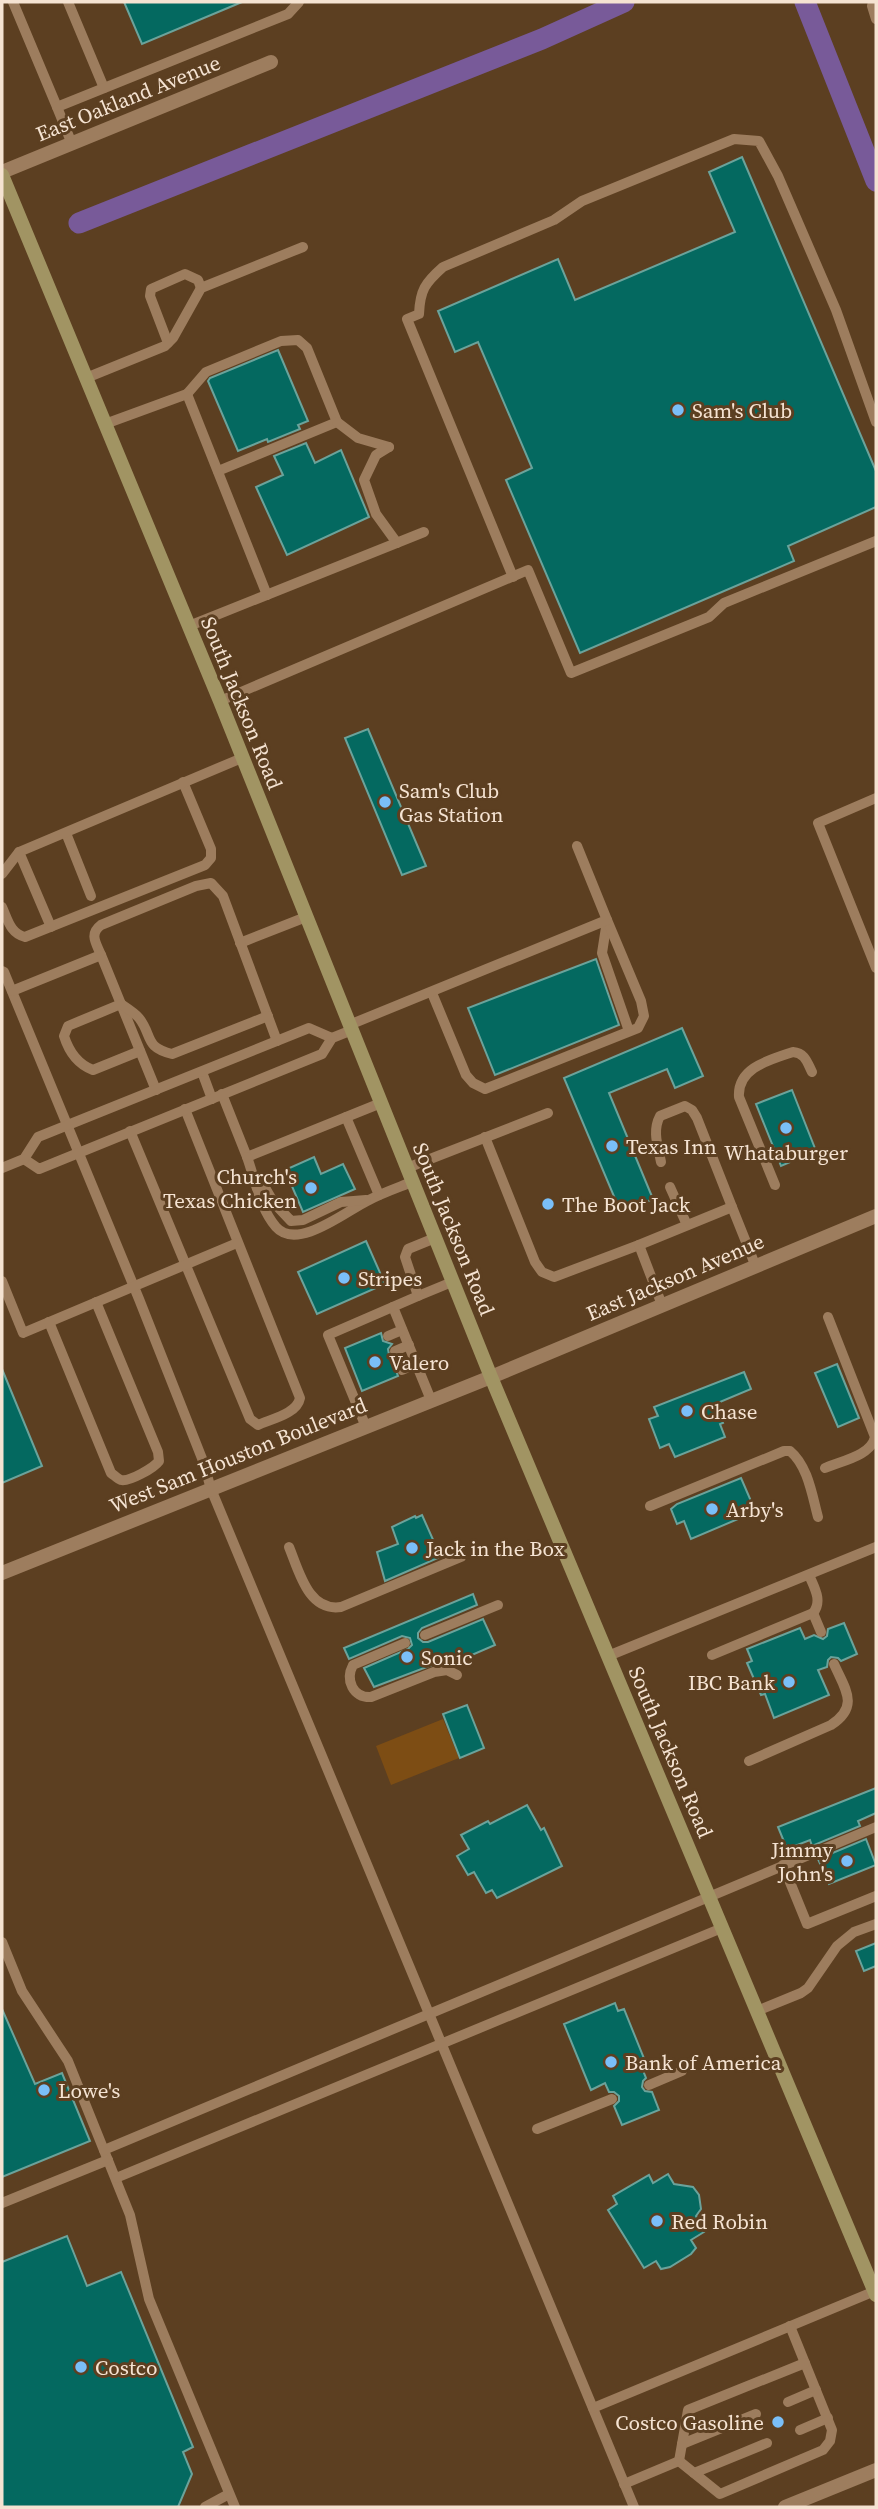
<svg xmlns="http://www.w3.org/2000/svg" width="878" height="2509" font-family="'Source Serif 4',serif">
<rect width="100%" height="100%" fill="#5c3f21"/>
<polygon fill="#7d4d14" points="443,1719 459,1758 391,1785 376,1746"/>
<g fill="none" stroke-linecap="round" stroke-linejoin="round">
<g stroke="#785a99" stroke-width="21">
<polyline points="805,2 876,181"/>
<polyline points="79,223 542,39 624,2"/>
</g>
</g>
<g fill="#046960" stroke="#6ba39b" stroke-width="2">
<polygon points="124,2 242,2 142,44"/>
<polygon points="742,157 876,471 876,507 788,546 794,561 580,653 506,480 532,468 478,342 455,352 438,311 558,259 575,300 735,232 709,172"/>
<polygon points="278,350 308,421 298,425 300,429 268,442 267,439 238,451 208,381 210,378"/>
<polygon points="306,443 315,463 341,450 369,517 287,555 256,487 283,475 274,456"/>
<polygon points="368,729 426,866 402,875 345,738"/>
<polygon points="596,959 619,1025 495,1075 468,1008"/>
<polygon points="682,1028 703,1076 675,1088 667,1069 609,1093 653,1199 621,1213 564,1078"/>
<polygon points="792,1090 816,1151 781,1166 756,1104"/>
<polygon points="314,1157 321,1174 343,1164 355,1189 303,1212 285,1170"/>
<polygon points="366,1241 385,1284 317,1314 298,1272"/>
<polygon points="381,1333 383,1341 392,1344 388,1349 389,1355 397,1358 399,1363 395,1368 398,1376 362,1391 345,1348"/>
<polygon points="837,1364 859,1418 838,1427 815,1373"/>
<polygon points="2,1369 42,1466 2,1483"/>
<polygon points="744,1372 751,1389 715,1404 723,1423 720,1424 725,1437 675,1457 669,1444 660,1448 649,1419 658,1416 654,1407"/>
<polygon points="741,1478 754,1508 743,1513 745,1516 691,1539 684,1521 677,1524 671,1509 677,1504"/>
<polygon points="422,1515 439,1553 437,1553 438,1558 385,1581 377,1552 398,1544 392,1527 415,1516 416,1518"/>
<polygon points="473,1594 477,1605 422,1628 418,1633 418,1638 423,1642 428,1642 483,1619 495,1645 451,1664 432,1665 374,1687 364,1668 408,1649 412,1645 410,1638 402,1636 349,1659 344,1648"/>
<polygon points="844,1623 857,1654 841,1661 838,1658 831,1657 828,1660 827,1667 818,1670 829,1695 774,1718 765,1694 761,1695 747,1663 752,1661 747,1649 800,1628 805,1639 814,1635 823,1639 827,1636 828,1629"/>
<polygon points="467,1705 484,1748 460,1758 443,1714"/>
<polygon points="876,1788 876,1813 858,1821 860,1826 812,1846 810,1840 787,1849 778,1827"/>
<polygon points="527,1805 541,1830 544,1828 562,1866 497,1898 492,1890 486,1893 474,1872 468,1875 457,1856 469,1849 461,1835 488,1821 490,1824"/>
<polygon points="866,1839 876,1865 829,1884 818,1859"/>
<polygon points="876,1943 876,1966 864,1971 856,1951"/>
<polygon points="615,2003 618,2011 624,2009 645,2061 640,2063 646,2078 643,2081 642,2087 645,2091 652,2092 659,2110 622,2125 614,2106 619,2101 619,2096 614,2092 609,2092 605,2083 591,2090 564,2024"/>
<polygon points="2,2009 35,2084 62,2073 90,2141 2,2177"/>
<polygon points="668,2174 674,2184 693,2187 699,2195 701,2209 696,2216 704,2232 691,2240 696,2248 691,2254 670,2267 661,2269 656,2261 644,2268 608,2210 617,2204 613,2196 649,2175 653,2183"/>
<polygon points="67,2236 87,2286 121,2272 193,2447 183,2452 192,2474 178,2507 2,2507 2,2262"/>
</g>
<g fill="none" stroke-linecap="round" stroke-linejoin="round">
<g stroke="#9d7d5e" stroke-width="10">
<polyline points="13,2 57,107"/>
<polyline points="68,2 104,88"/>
<polyline points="873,2 872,6 876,19"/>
<polyline points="72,144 57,107 288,14 299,2"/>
<polyline points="168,343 150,296 151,289 185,274 198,280 201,288"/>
<polyline points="86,378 165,346 173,338 201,288 303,247"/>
<polyline points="187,394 206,372 281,341 298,340 307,348 337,422 218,471"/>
<polyline points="337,422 358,438 389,447"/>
<polyline points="105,424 187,394 267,595"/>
<polyline points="389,447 376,455 364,480 376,514 397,543"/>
<path d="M 513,577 L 407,319 L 419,314 C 420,290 425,283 443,267 L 554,220 L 582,201 L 734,139 L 759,141 L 778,176 L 836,310 L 876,422"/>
<polyline points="189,626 424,532"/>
<polyline points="220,701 528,570 571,673 709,617 724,603 876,541"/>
<polyline points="876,798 818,823 876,968"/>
<polyline points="66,833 91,896"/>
<polyline points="2,874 19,852"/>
<path d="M 2,907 C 8,920 10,933 25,937 L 205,865 L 211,858 L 211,849 L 183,782"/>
<polyline points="607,921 602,953 629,1031"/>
<polyline points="51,927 19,852 242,758"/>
<polyline points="240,943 306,917"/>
<path d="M 101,955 C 96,943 89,934 101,925 L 196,886 L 211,883 L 223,896 L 277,1041"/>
<polyline points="2,971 4,972 139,1299 203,1461 211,1489 634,2507"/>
<polyline points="12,991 101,955 156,1090"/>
<polyline points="432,993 466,1075 473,1083 485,1089 638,1028 644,1016 641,1001 607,920"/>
<polyline points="349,1025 607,920 577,846"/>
<path d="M 140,1051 L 93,1070 C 77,1064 69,1052 64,1036 L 68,1026 L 121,1004 C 127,1008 135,1013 139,1018 C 153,1036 144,1047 172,1054 L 268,1016"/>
<polyline points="202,1072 212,1099"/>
<polyline points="222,1094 247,1157 381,1103"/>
<polyline points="346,1117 379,1195"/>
<path d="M 130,1131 L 250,1419 L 258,1425 C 271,1419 297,1414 300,1398 L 185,1109"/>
<polyline points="485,1137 535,1262 542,1272 554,1277 639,1245 662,1305"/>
<path d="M 247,1157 C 255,1179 260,1209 276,1227 C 297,1251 345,1212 367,1201 C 382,1193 397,1188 412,1182"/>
<polyline points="24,1159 39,1169 322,1054 332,1038 352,1030"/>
<path d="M 661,1162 C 658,1146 652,1131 660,1116 L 685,1106 L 692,1110 L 697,1118 L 732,1207"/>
<polyline points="2,1168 24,1159 38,1137 309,1028 332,1038"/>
<polyline points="407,1168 548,1113"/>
<polyline points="260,1179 274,1203 291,1221 303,1220 341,1202 366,1200"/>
<path d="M 775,1185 L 739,1097 C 737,1068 769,1060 793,1052 C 805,1053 807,1062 812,1072"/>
<polyline points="670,1187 687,1225"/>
<polyline points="639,1245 732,1207 756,1267"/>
<polyline points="2,1281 23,1333 237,1243"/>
<polyline points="418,1296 452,1282"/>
<polyline points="393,1307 431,1400"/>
<path d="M 49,1322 L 111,1473 C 114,1475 118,1479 121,1480 C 129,1482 154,1468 159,1461 L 158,1452 L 96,1302"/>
<polyline points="388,1336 402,1330"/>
<polyline points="395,1351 409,1345"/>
<polyline points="402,1370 416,1364"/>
<polyline points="366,1427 328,1335 418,1296 405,1257 408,1249 435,1238"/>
<path d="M 825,1468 C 841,1461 871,1456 875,1437 L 828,1317"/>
<path d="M 650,1506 L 784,1451 L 790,1451 C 808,1466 812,1495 818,1517"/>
<path d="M 289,1547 C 299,1571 308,1612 341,1607 L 461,1557"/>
<polyline points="813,1613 821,1632"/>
<polyline points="425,1635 498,1605"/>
<path d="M 405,1643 L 353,1665 C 345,1680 353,1698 371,1697 L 434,1672 L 447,1670 L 457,1675"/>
<path d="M 712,1655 L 813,1613 C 823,1601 814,1587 809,1575"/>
<polyline points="608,1656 876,1547"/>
<path d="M 749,1761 L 831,1725 C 860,1706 845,1689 834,1664"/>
<polyline points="783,1865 807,1924 876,1896"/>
<polyline points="2,1942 22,1991 68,2061 130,2215 149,2299 235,2507"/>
<polyline points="757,2011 801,1993 808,1988 837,1946 854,1932 876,1924"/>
<polyline points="649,2085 682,2071"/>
<polyline points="537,2129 612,2099"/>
<polyline points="104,2150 876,1827"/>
<polyline points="116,2178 722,1928"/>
<polyline points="2,2203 108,2160"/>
<polyline points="788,2402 816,2390"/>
<polyline points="593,2408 875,2291"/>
<polyline points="800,2430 828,2418"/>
<polyline points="682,2444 756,2414"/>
<polyline points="679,2461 720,2494 823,2450 830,2441 832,2430 790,2326"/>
<polyline points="679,2461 688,2410 805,2363"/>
<polyline points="694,2473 767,2443"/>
<polyline points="624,2484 679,2461"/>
<polyline points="205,2507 229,2494"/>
</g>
<polyline stroke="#9d7d5e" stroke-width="14" points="2,172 271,62"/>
<g stroke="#9d7d5e" stroke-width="14">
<polyline points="2,1573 491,1377 876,1216"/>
<polyline points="785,2507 876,2470"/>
</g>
<polyline stroke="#a19463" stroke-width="14" points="2,175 220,701 491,1377 876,2295"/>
</g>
<g fill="#7abff8" stroke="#5c3f21" stroke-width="2.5">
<circle cx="678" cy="410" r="7"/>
<circle cx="385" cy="802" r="7"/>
<circle cx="786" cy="1128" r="7"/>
<circle cx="612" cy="1146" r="7"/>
<circle cx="311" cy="1188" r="7"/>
<circle cx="548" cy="1204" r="7"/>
<circle cx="344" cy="1278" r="7"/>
<circle cx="375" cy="1362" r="7"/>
<circle cx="687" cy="1411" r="7"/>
<circle cx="712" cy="1509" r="7"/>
<circle cx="412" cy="1548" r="7"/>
<circle cx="407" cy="1657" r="7"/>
<circle cx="789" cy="1682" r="7"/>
<circle cx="847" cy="1861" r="7"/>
<circle cx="611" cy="2062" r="7"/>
<circle cx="44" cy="2090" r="7"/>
<circle cx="657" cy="2221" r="7"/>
<circle cx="81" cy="2367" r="7"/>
<circle cx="778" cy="2422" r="7"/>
</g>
<g text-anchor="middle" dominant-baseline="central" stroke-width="6" stroke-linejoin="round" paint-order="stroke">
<g font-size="21" fill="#f5e3d2" stroke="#5c3f21">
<text transform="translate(128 98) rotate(-22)">East Oakland Avenue</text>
<text transform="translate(242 703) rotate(68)">South Jackson Road</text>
<text transform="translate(454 1229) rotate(68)">South Jackson Road</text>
<text transform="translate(675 1277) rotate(-23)">East Jackson Avenue</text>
<text transform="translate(238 1455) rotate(-22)">West Sam Houston Boulevard</text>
<text transform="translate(671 1752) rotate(67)">South Jackson Road</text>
</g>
<g font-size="21" fill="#f5e3d2" stroke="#5c3f21" text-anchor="start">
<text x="692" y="410">Sam's Club</text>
<text x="399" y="790">Sam's Club<tspan x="399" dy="24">Gas Station</tspan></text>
<text x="626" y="1146">Texas Inn</text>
<text x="786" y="1152" text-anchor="middle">Whataburger</text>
<text x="297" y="1176" text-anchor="end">Church's<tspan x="297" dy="24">Texas Chicken</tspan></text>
<text x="562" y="1204">The Boot Jack</text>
<text x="358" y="1278">Stripes</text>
<text x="389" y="1362">Valero</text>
<text x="701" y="1411">Chase</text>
<text x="726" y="1509">Arby's</text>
<text x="426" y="1548">Jack in the Box</text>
<text x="421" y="1657">Sonic</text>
<text x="775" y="1682" text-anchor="end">IBC Bank</text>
<text x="833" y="1849" text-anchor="end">Jimmy<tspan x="833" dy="24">John's</tspan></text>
<text x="625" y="2062">Bank of America</text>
<text x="58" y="2090">Lowe's</text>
<text x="671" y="2221">Red Robin</text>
<text x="95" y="2367">Costco</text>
<text x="764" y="2422" text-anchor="end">Costco Gasoline</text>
</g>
</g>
<rect width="878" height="2509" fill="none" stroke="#f5e3d2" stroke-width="7"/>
</svg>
